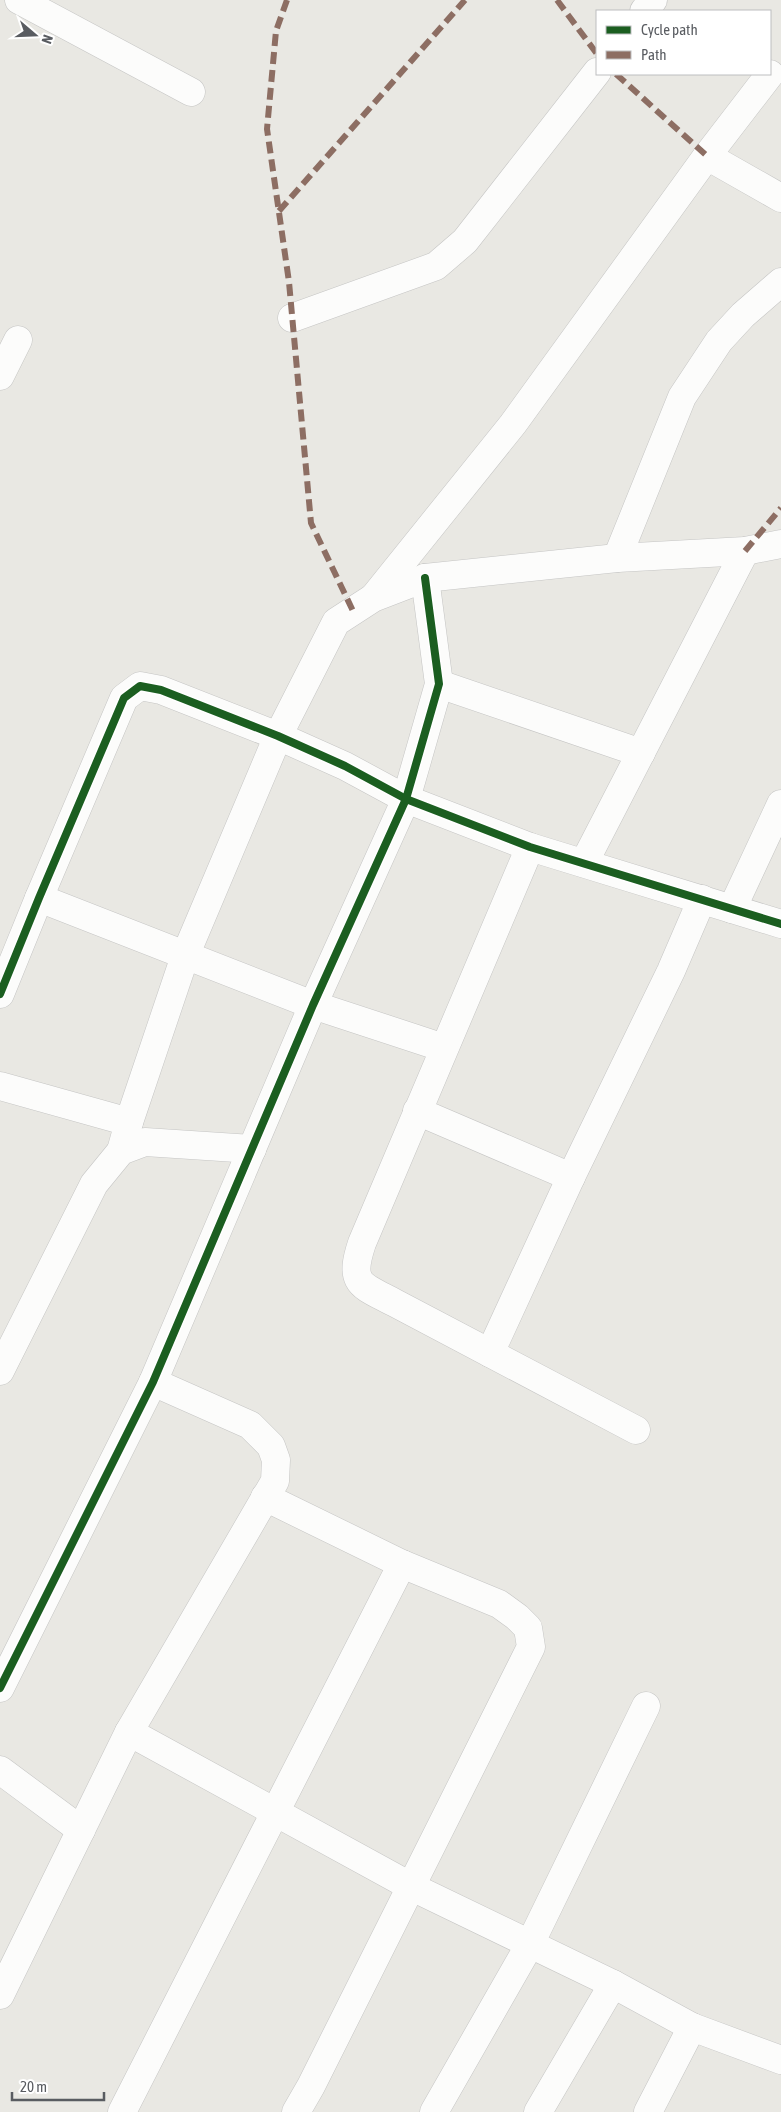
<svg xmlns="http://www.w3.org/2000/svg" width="781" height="2112" font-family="'Asap Condensed',sans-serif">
<rect width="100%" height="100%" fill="#e9e8e3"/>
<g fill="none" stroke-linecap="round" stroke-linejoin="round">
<g stroke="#c5c5c4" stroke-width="29">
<g id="street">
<polyline points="19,0 191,92"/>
<polyline points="644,11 653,0"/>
<polyline points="707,156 781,198"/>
<polyline points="292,318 436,266 465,241 597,72"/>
<polyline points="0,376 18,340"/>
<polyline points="617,558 682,397 719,341 743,315 781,282"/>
<polyline points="374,597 513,424 707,156 770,74"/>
<polyline points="439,684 641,753"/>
<path d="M 530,847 L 362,1243 C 348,1285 361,1285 395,1303 L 636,1430"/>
<polyline points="584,863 745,551"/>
<polyline points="39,898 313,1005 444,1048"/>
<polyline points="732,909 781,804"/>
<polyline points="0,994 39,898 124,698 140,686 161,690 278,736 345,766 406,799 530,847 781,924"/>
<polyline points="0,1086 129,1122"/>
<polyline points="417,1111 571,1177"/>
<polyline points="121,1151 129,1122 185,956 278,736 336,622 373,598 425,578 617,558 745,551 781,544"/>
<polyline points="490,1353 571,1177 671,971 702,899"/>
<polyline points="0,1371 94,1184 121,1151 145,1142 252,1149"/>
<polyline points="265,1497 402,1564 499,1604 517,1617 528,1628 531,1647 311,2086 296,2112"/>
<polyline points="0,1688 153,1382 313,1005 406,799 439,684 425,578"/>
<polyline points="129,1732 412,1887 613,1984 692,2027 781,2060"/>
<polyline points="0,1770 81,1830"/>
<polyline points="0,1995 129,1732 275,1481 276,1460 271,1446 250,1425 153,1382"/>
<polyline points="122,2112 402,1564"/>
<polyline points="434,2112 530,1944 646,1706"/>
<polyline points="538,2112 613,1984"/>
<polyline points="648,2112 692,2027"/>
</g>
</g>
<use href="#street" stroke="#fcfcfb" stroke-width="28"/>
<g stroke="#8d6e63" stroke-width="6" stroke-dasharray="12 6" stroke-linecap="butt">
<polyline points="287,0 276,31 267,129 289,282 311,523 353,611"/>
<polyline points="557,0 597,54"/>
<polyline points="616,74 707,156"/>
<polyline points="279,211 465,0"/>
<polyline points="745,551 781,508"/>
</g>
<g stroke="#fff" stroke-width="11">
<g id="cycleway">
<polyline points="0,994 39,898 124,698 140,686 161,690 278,736 345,766 406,799 530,847 781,924"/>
<polyline points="0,1688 153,1382 313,1005 406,799 439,684 425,578"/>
</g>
</g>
<use href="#cycleway" stroke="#1b5e20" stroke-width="8"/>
</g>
<rect x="596" y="10" width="175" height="65" fill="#ffffff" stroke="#bdbec0"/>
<rect x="606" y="26" width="25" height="8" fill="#1b5e20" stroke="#bdbec0"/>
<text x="641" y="35" font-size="15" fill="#595c61">Cycle path</text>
<rect x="606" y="51" width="25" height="8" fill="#8d6e63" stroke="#bdbec0"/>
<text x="641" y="60" font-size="15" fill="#595c61">Path</text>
<g transform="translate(35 35) rotate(109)" stroke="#ffffff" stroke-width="4" paint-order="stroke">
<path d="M0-4L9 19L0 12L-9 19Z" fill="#595c61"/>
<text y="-8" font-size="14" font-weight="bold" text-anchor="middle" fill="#595c61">N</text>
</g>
<path d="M12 2092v8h92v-8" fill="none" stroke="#595c61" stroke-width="2.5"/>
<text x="20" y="2092" font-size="15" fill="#595c61" stroke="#ffffff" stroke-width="4" paint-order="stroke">20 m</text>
</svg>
